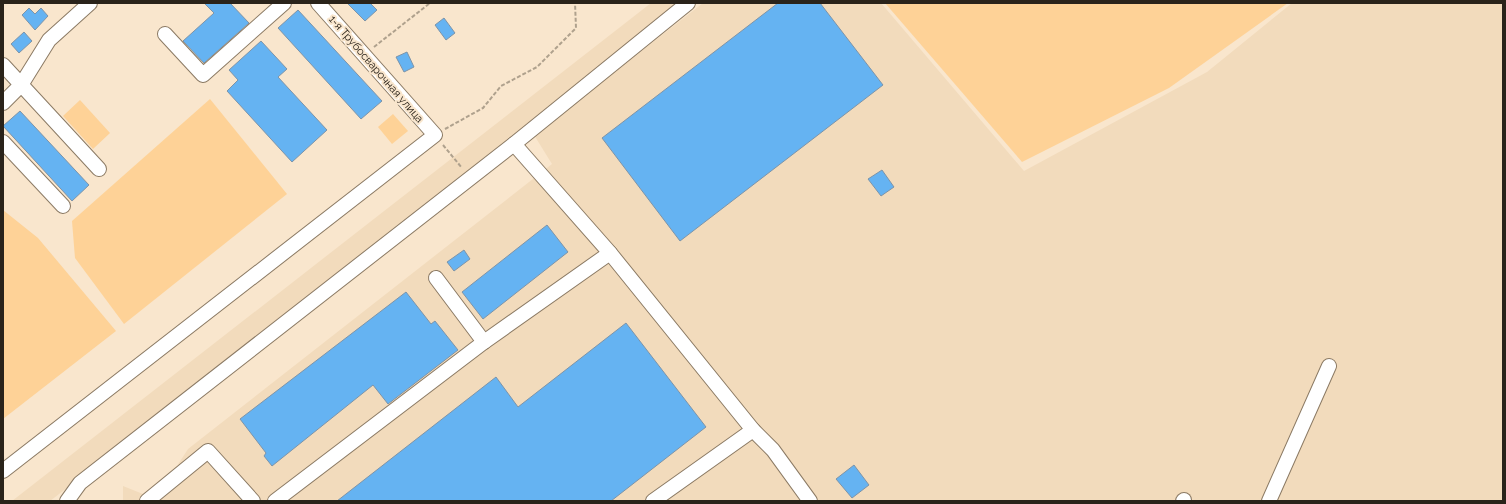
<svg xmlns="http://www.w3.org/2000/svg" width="1506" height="504" font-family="Raleway,sans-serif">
<rect width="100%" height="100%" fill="#f9e6cd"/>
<g fill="#f2dbbc">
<polygon points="651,3 691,3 50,501 12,501"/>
<polygon points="703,3 881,3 1024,171 1207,72 1292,3 1503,3 1503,501 123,501 123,486 143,494 177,466 188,449 552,164 534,135"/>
</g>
<g fill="#fed297">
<polygon points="885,3 1288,3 1169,88 1022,162"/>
<polygon points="210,99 287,194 124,324 75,258 72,221"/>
<polygon points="80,100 110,133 93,149 63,116"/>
<polygon points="393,114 408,131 392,144 378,127"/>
<polygon points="3,210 38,238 116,331 3,419"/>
</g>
<g fill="#65b3f2" stroke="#7e94a8">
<polygon points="204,3 230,3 249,23 204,63 183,41 214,13"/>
<polygon points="347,3 370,3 377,10 365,21"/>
<polygon points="778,3 820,3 883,85 680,241 602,138"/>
<polygon points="29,8 35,14 41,8 48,16 35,30 22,15"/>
<polygon points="298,10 382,101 361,119 278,28"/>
<polygon points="444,18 455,33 446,40 435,25"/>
<polygon points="24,32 32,41 19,53 11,44"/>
<polygon points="261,41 287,69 278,77 327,130 292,162 227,91 238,80 229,70"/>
<polygon points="407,52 414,67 404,72 396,57"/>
<polygon points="20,111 89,185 72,201 3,126"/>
<polygon points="882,170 894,187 881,196 868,179"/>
<polygon points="547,225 568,252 483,319 462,292"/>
<polygon points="464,250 470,259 454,271 447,262"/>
<polygon points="406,292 431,324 435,321 458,350 388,404 373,385 272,466 264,456 266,453 240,419"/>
<polygon points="626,323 706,427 611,501 337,501 496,377 518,407"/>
<polygon points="854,465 869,485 852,498 836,479"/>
</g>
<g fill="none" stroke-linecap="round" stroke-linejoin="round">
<g stroke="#8b7a64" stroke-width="16">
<g id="minor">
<polyline points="165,34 203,75 284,3"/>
<polyline points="3,65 99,169"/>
<polyline points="3,103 21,85 49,40 90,3"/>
<polyline points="3,142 63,206"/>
<polyline points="514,144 610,253 753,430 773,450 810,501"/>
<polyline points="436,278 484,342"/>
<polyline points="3,471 435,135 318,3"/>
<polyline points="67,501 80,483 514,144 688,3"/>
<polyline points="147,501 208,451 253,501"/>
<polyline points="275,501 484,342 610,253"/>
<polyline points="653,501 753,430"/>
<polyline points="1183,501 1184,500"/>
<polyline points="1269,501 1329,366"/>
</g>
</g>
<g stroke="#afa18d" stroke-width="2" stroke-dasharray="4 2" stroke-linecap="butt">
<polyline points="374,47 430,3"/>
<polyline points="445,129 483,108 501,86 537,67 576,28 575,3"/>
<polyline points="443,145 462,168"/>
</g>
<use href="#minor" stroke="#fff" stroke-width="14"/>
</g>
<g text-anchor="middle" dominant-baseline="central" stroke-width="4" stroke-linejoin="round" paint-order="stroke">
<g font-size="11" fill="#2a231a" stroke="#f9e6cd">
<text transform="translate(376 69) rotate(49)">1-я Трубосварочная улица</text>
</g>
</g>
<rect width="1506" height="504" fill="none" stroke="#2a231a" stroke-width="8"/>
</svg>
